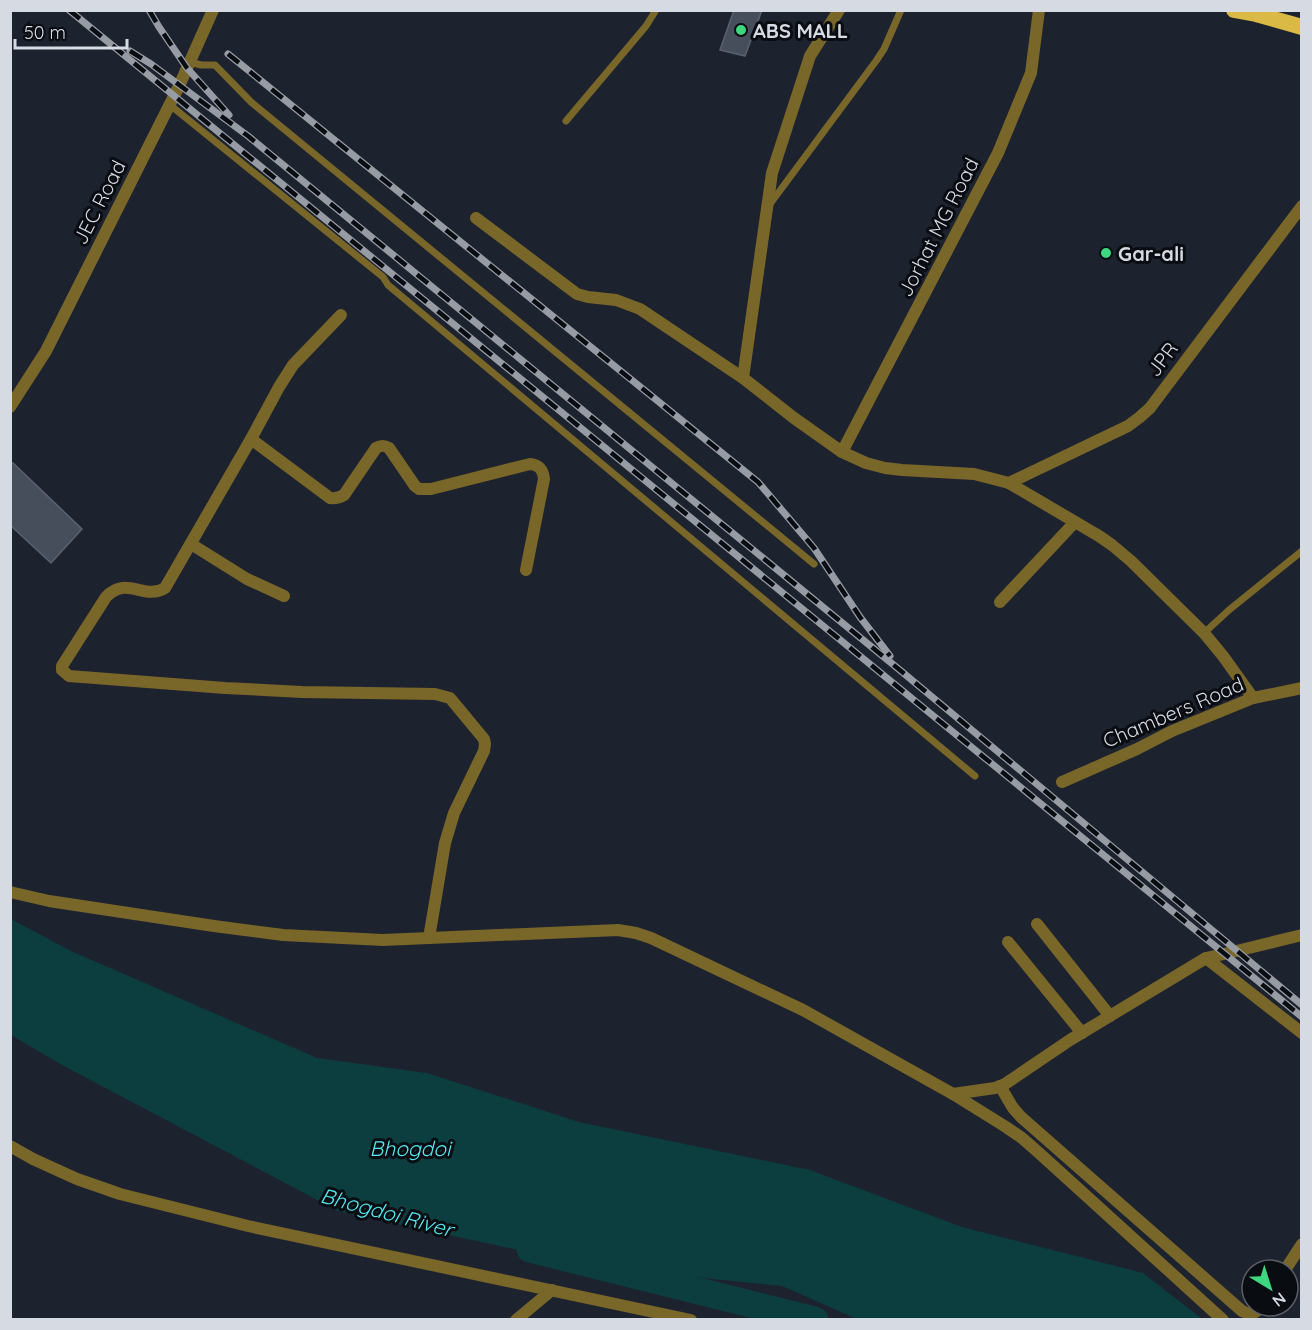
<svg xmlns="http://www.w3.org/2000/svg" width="1312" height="1330" font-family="Quicksand,sans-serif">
<rect width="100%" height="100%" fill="#1d222f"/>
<polygon fill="#0c3e40" points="11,919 71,951 317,1058 427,1073 579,1122 810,1170 962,1227 1143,1273 1202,1319 857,1319 782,1286 704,1278 532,1253 338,1211 62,1065 11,1035"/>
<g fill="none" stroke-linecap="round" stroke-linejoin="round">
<polyline stroke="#0c3e40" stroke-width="27" points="530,1249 815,1320"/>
</g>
<g fill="#464d5b" stroke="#5a616f" stroke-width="1.5">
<polygon points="734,10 762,10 745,56 720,50"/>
<polygon points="13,463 82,529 51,563 10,525 10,465"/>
</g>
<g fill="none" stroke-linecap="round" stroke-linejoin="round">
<g stroke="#796629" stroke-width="7">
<polyline points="190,62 201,65 215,65 251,102 814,564"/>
<polyline points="170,105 383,277 388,285 975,776"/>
<polyline points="566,121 646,26 656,10"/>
<polyline points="770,204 876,61 884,49 901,10"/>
<polyline points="1204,633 1229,610 1302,551"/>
</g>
<g stroke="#796629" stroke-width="12">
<polyline points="476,218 577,294 588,297 616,300 640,309 743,378 794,418 842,452 866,463 885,468 902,470 974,474 1009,483 1099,536 1112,545 1131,561 1204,633 1223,656 1253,698"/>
<path d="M 341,315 L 293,365 L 279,387 L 251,439 L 165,588 C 145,601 126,575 106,597 L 62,666 L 62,670 L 69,676 L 225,688 L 302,692 L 435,694 L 450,698 L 484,739 L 485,744 L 484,751 L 454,813 L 445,843 L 429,938"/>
<polyline points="743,378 772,173 810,56 839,10"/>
<path d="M 251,439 L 330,498 C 336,499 339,498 344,495 L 376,448 C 381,445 384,445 389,448 L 415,486 L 419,489 L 431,489 L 530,464 C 539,465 543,469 544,479 L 526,570"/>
<polyline points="842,452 998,153 1031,73 1039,10"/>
<polyline points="1009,483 1128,426 1140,417 1150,408 1302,206"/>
<polyline points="191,544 247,579 284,596"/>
<polyline points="1000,602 1075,522"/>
<polyline points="1062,782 1137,749 1172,731 1253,698 1302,688"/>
<polyline points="10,892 49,901 214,926 283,935 383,940 618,930 636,933 651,938 803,1010 953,1094 1006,1127 1022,1138 1038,1152 1223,1320"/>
<polyline points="1037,924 1110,1016"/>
<polyline points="1008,942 1082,1033"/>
<polyline points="1206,958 1302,1033"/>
<path d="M 1000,1086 L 1013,1108 L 1021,1117 L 1242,1311 C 1251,1316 1256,1313 1262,1306"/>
<polyline points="953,1094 995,1088 1005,1084 1070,1040 1206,958 1224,954 1302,935"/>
<polyline points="10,1146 33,1159 77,1179 120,1194 248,1226 691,1320"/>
<polyline points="1285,1270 1302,1244"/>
<polyline points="516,1320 552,1290"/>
</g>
<polyline stroke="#796629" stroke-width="12" points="10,407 46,351 179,86 213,10"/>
<polyline stroke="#dab944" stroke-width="16" points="1234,10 1256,14 1302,27"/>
<g stroke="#969ba4" stroke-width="7">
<g id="rail">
<polyline points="69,10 1302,1017"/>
<polyline points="149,10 159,27 187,68 229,115"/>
<polyline points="130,51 151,64 248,136 901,671 1302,1005"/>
<polyline points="228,54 758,482 814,548 860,617 890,656"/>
</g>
</g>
<use href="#rail" stroke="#090c11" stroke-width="4.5" stroke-dasharray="14" stroke-linecap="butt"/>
</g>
<g fill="#3cd77e" stroke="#090c11" stroke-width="2">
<circle cx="741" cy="30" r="6"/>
<circle cx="1106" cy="253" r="6"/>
</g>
<g text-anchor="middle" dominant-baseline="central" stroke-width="6" stroke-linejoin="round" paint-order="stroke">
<g font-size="20" font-weight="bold" fill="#d6dbe3" stroke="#090c11" text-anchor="start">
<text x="753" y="30">ABS MALL</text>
<text x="1118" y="253">Gar-ali</text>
</g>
<g font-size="20" fill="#d6dbe3" stroke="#090c11">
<text transform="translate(99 202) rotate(-63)">JEC Road</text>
<text transform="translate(938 227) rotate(-63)">Jorhat MG Road</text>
<text transform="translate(1162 359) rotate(-53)">JPR</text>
<text transform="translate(1173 712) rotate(-23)">Chambers Road</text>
</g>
<g font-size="21" font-style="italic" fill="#53e9f0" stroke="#090c11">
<text x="410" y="1148">Bhogdoi</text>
<text transform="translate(387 1212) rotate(15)">Bhogdoi River</text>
</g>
</g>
<rect width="1312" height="1330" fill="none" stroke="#d6dbe3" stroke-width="24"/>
<g transform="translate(1270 1288) rotate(142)"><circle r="28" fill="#090c11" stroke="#5b5f65" stroke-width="1.5"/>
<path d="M0-4.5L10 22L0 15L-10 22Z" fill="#3cd77e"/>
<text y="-9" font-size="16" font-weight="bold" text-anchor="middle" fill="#d6dbe3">N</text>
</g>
<path d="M15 39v9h112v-9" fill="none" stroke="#d6dbe3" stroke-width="3"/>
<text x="24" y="39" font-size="18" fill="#d6dbe3" stroke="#090c11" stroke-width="4.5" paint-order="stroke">50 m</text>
</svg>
